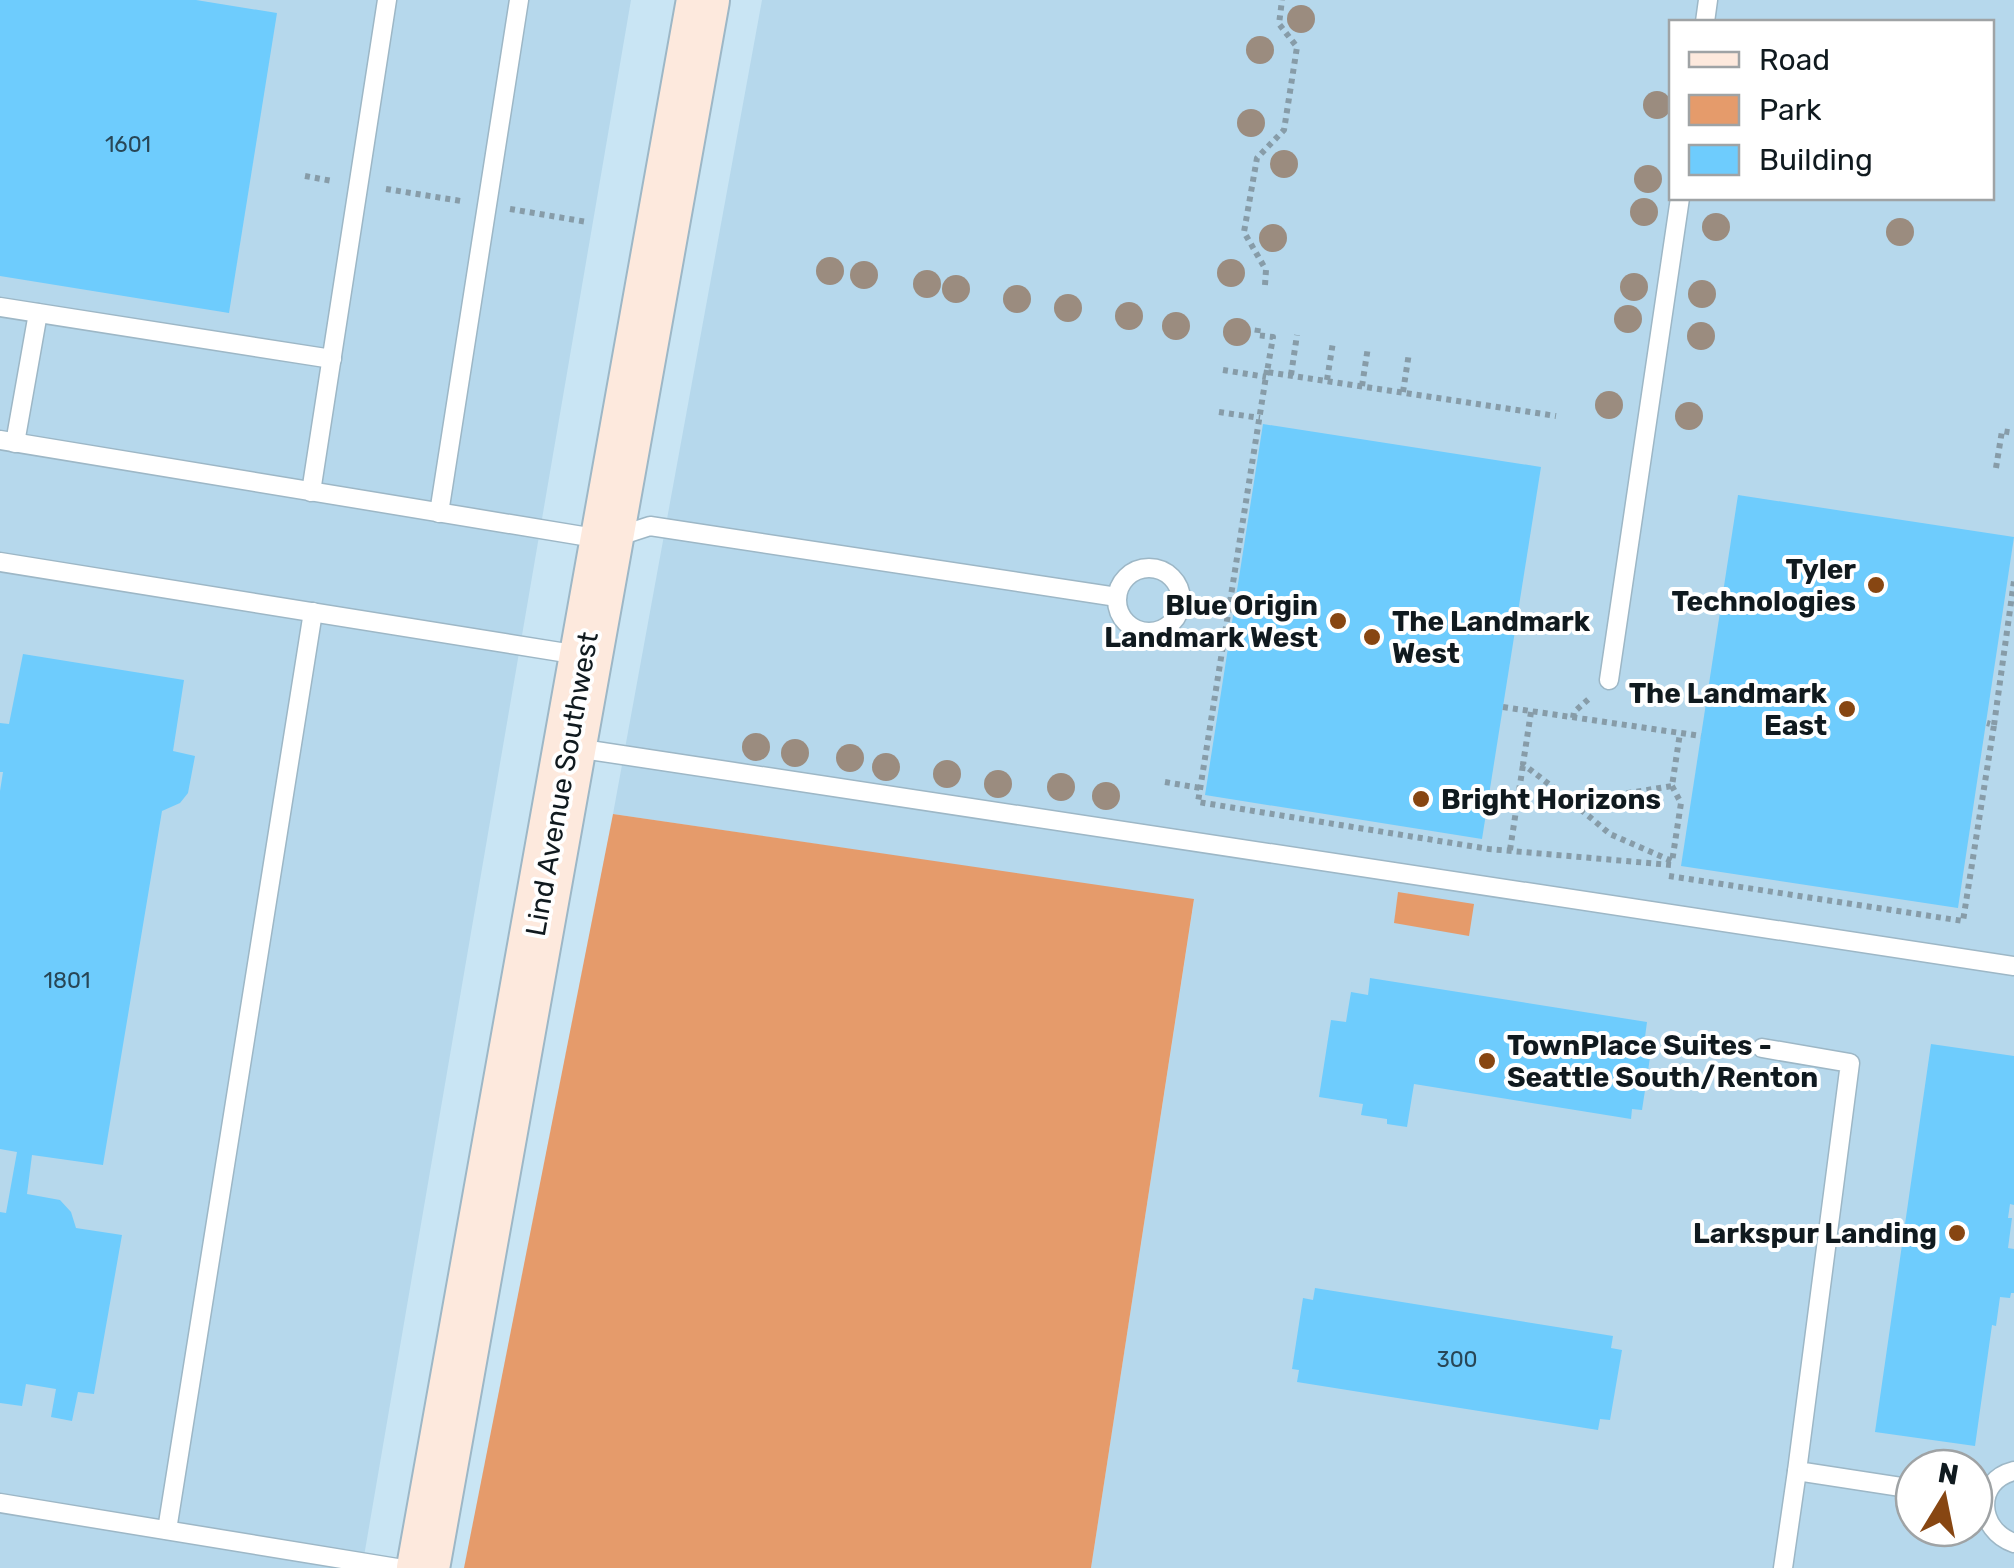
<svg xmlns="http://www.w3.org/2000/svg" width="2014" height="1568" font-family="Rubik,sans-serif">
<rect width="100%" height="100%" fill="#c9e5f4"/>
<g fill="#b6d8ec" fill-rule="evenodd">
<polygon points="0,0 631,0 362,1568 0,1568"/>
<path d="M 762,0 L 2014,0 L 2014,1568 L 1091,1568 L 1194,900 L 613,814 ZM 1672,22 L 1992,22 L 1992,198 L 1672,198 ZM 1914,1468 L 1974,1468 L 1974,1528 L 1914,1528 Z"/>
</g>
<g fill="#e59b6b">
<polygon points="613,814 1194,899 1091,1568 464,1568"/>
<polygon points="1398,892 1474,904 1469,936 1394,923"/>
</g>
<g fill="#6eccfd">
<polygon points="0,0 196,0 277,13 229,313 0,276"/>
<polygon points="1263,424 1541,467 1482,839 1205,795"/>
<polygon points="1738,495 2014,537 1958,908 1681,866"/>
<polygon points="23,654 184,680 173,751 195,756 188,793 180,803 162,811 103,1165 32,1155 27,1194 60,1200 71,1212 76,1228 122,1235 94,1394 78,1392 72,1421 51,1417 56,1389 26,1384 22,1406 0,1403 0,1212 6,1213 17,1152 0,1149 0,791 3,772 0,772 0,723 9,724"/>
<polygon points="1370,978 1647,1022 1645,1037 1653,1038 1642,1110 1632,1109 1631,1119 1414,1084 1407,1127 1387,1124 1387,1119 1361,1115 1363,1104 1319,1097 1331,1020 1346,1022 1351,992 1368,995"/>
<polygon points="1931,1044 2014,1056 2014,1205 2010,1204 2008,1218 2012,1218 2008,1248 2014,1249 2014,1293 2011,1293 2010,1298 2000,1297 1996,1326 1992,1325 1975,1446 1875,1432"/>
<polygon points="1315,1288 1613,1336 1611,1348 1622,1350 1610,1420 1600,1419 1598,1430 1297,1382 1299,1370 1292,1369 1303,1298 1313,1300"/>
</g>
<g fill="none" stroke-linecap="round" stroke-linejoin="round">
<g stroke="#9db7c6" stroke-width="21">
<g id="service">
<polyline points="1705,22 1708,0"/>
<polyline points="0,307 332,359"/>
<polyline points="0,440 607,540 650,526 1117,597"/>
<polyline points="15,443 38,313"/>
<polyline points="311,492 387,0"/>
<polyline points="439,513 519,0"/>
<polyline points="0,562 579,655"/>
<circle cx="1149" cy="600" r="32"/>
<polyline points="1609,680 1680,198"/>
<polyline points="576,748 2014,966"/>
<polyline points="1762,1048 1850,1063 1797,1471 1914,1489"/>
<path d="M 2014,1471 C 1974,1481 1977,1530 2014,1543"/>
<polyline points="0,1503 397,1568"/>
<polyline points="167,1530 313,612"/>
<polyline points="1783,1568 1797,1471"/>
</g>
</g>
<g stroke="#9db7c6" stroke-width="56">
<polyline id="secondary" points="423,1568 703,0"/>
</g>
<g stroke="#879ca8" stroke-width="6" stroke-dasharray="5 5" stroke-linecap="butt">
<polyline points="305,176 332,181"/>
<polyline points="386,189 461,201"/>
<polyline points="510,209 587,222"/>
<polyline points="1265,285 1266,270 1244,232 1257,158 1284,130 1297,47 1279,24 1282,0"/>
<polyline points="1258,328 1257,335 1273,337 1267,372 1556,416"/>
<polyline points="1223,370 1266,377"/>
<polyline points="1267,370 1198,802 1489,849 1671,865"/>
<polyline points="1291,375 1297,335"/>
<polyline points="1327,380 1333,342"/>
<polyline points="1362,386 1368,347"/>
<polyline points="1403,392 1409,353"/>
<polyline points="1219,412 1260,418"/>
<polyline points="1996,468 2002,431 2014,433"/>
<polyline points="1218,607 1229,609"/>
<polyline points="1503,707 1701,736"/>
<polyline points="1531,712 1523,764 1572,802 1672,786 1680,733"/>
<polyline points="1573,718 1574,712 1591,697"/>
<polyline points="1994,725 2014,581"/>
<polyline points="1165,782 1200,788"/>
<polyline points="1672,786 1681,803 1672,862"/>
<polyline points="1573,803 1610,834 1672,861"/>
<polyline points="1510,850 1523,765"/>
<polyline points="1669,876 1963,921 1994,725 1987,723"/>
</g>
<use href="#service" stroke="#fff" stroke-width="18"/>
<use href="#secondary" stroke="#fde9dd" stroke-width="52"/>
</g>
<g fill="#9b8c7f">
<circle cx="1301" cy="19" r="14"/>
<circle cx="1260" cy="50" r="14"/>
<circle cx="1657" cy="105" r="14"/>
<circle cx="1251" cy="123" r="14"/>
<circle cx="1284" cy="164" r="14"/>
<circle cx="1648" cy="179" r="14"/>
<circle cx="1644" cy="212" r="14"/>
<circle cx="1716" cy="227" r="14"/>
<circle cx="1900" cy="232" r="14"/>
<circle cx="1273" cy="238" r="14"/>
<circle cx="830" cy="271" r="14"/>
<circle cx="1231" cy="273" r="14"/>
<circle cx="864" cy="275" r="14"/>
<circle cx="927" cy="284" r="14"/>
<circle cx="1634" cy="287" r="14"/>
<circle cx="956" cy="289" r="14"/>
<circle cx="1702" cy="294" r="14"/>
<circle cx="1017" cy="299" r="14"/>
<circle cx="1068" cy="308" r="14"/>
<circle cx="1129" cy="316" r="14"/>
<circle cx="1628" cy="319" r="14"/>
<circle cx="1176" cy="326" r="14"/>
<circle cx="1237" cy="332" r="14"/>
<circle cx="1701" cy="336" r="14"/>
<circle cx="1609" cy="405" r="14"/>
<circle cx="1689" cy="416" r="14"/>
<circle cx="756" cy="747" r="14"/>
<circle cx="795" cy="753" r="14"/>
<circle cx="850" cy="758" r="14"/>
<circle cx="886" cy="767" r="14"/>
<circle cx="947" cy="774" r="14"/>
<circle cx="998" cy="784" r="14"/>
<circle cx="1061" cy="787" r="14"/>
<circle cx="1106" cy="796" r="14"/>
</g>
<g fill="#874612" stroke="#fff" stroke-width="4">
<circle cx="1876" cy="585" r="10"/>
<circle cx="1338" cy="621" r="10"/>
<circle cx="1372" cy="637" r="10"/>
<circle cx="1847" cy="709" r="10"/>
<circle cx="1421" cy="799" r="10"/>
<circle cx="1487" cy="1061" r="10"/>
<circle cx="1957" cy="1233" r="10"/>
</g>
<g text-anchor="middle" dominant-baseline="central" stroke-width="8" stroke-linejoin="round" paint-order="stroke">
<g font-size="22" fill="#284656">
<text x="128" y="144">1601</text>
<text x="67" y="980">1801</text>
<text x="1457" y="1359">300</text>
</g>
<g font-size="28" font-weight="bold" fill="#101a1f" stroke="#fff" text-anchor="end">
<text x="1856" y="569">Tyler<tspan x="1856" dy="32">Technologies</tspan></text>
<text x="1318" y="605">Blue Origin<tspan x="1318" dy="32">Landmark West</tspan></text>
<text x="1392" y="621" text-anchor="start">The Landmark<tspan x="1392" dy="32">West</tspan></text>
<text x="1827" y="693">The Landmark<tspan x="1827" dy="32">East</tspan></text>
<text x="1441" y="799" text-anchor="start">Bright Horizons</text>
<text x="1507" y="1045" text-anchor="start">TownPlace Suites -<tspan x="1507" dy="32">Seattle South/Renton</tspan></text>
<text x="1937" y="1233">Larkspur Landing</text>
</g>
<g font-size="28" fill="#101a1f" stroke="#fff">
<text transform="translate(562 784) rotate(-80)">Lind Avenue Southwest</text>
</g>
</g>
<rect x="1669" y="20" width="325" height="180" fill="#ffffff" stroke="#9fa3a5" stroke-width="2.5"/>
<rect x="1689" y="52" width="50" height="15" fill="#fde9dd" stroke="#9fa3a5" stroke-width="2.5"/>
<text x="1759" y="70" font-size="30" fill="#101a1f">Road</text>
<rect x="1689" y="95" width="50" height="30" fill="#e59b6b" stroke="#9fa3a5" stroke-width="2.5"/>
<text x="1759" y="120" font-size="30" fill="#101a1f">Park</text>
<rect x="1689" y="145" width="50" height="30" fill="#6eccfd" stroke="#9fa3a5" stroke-width="2.5"/>
<text x="1759" y="170" font-size="30" fill="#101a1f">Building</text>
<g transform="translate(1944 1498) rotate(10)"><circle r="48" fill="#ffffff" stroke="#9fa3a5" stroke-width="2.5"/>
<path d="M0-8L18 38L0 25L-18 38Z" fill="#874612"/>
<text y="-15" font-size="28" font-weight="bold" text-anchor="middle" fill="#101a1f">N</text>
</g>
</svg>
